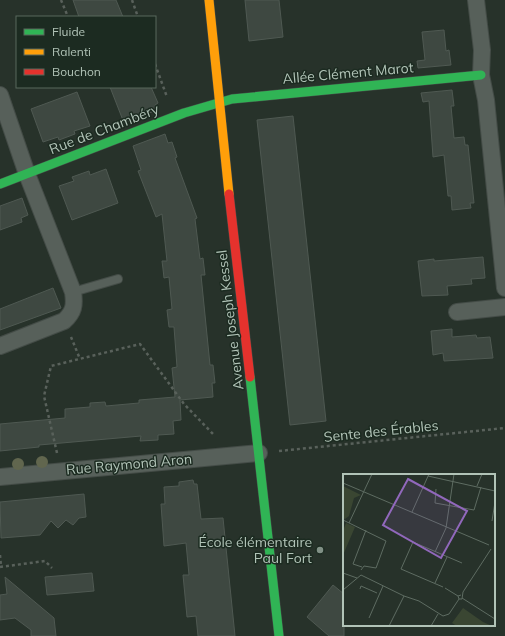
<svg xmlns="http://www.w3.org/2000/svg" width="505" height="636" font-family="Mulish,sans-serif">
<rect width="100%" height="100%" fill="#27322a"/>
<g fill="#3e4841" stroke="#4f5952">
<polygon points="73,0 116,0 123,17 79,17"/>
<polygon points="245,0 279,0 283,37 249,41"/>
<polygon points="444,30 446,51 449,50 451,65 418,68 417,61 425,60 422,32"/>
<polygon points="110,87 151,87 158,103 155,105 157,110 124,123"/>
<polygon points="452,90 454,106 451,106 454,138 464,137 465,145 468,145 474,203 470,203 471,208 452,210 451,196 448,196 444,155 433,157 429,101 423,102 421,93"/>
<polygon points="77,92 90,126 74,131 75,134 59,140 58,137 43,142 31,109"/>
<polygon points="293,116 326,421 290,425 257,120"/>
<polygon points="165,134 168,143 172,142 177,157 175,158 197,218 195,219 200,259 203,258 205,275 201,275 210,365 213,365 215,383 212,383 213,397 180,400 181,420 173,421 174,434 158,435 158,440 140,441 141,436 39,445 39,447 0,451 0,424 65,418 65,409 90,407 90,403 105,402 106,406 139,403 139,400 175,397 172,368 177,367 174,327 169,327 167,310 172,309 169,277 164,278 163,269 162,261 167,261 162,214 156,217 138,171 141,170 133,146"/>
<polygon points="106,169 118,203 72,220 59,186 74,181 72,177 89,171 90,175"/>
<polygon points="22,198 28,215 21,218 22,222 0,230 0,206"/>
<polygon points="483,257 485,278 471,279 472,284 447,286 448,295 422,296 418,261 434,259 434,261"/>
<polygon points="53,288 61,308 0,330 0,309"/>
<polygon points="452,329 452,337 476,335 477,338 490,337 493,358 444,361 443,353 433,355 431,331"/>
<polygon points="193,480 194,484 197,484 201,519 223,518 235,636 198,636 196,616 187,617 183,575 189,575 186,543 164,546 161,504 165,504 164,487 179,486 179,482"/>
<polygon points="84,494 86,517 79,518 73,525 66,520 58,528 51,521 40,535 1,538 0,502"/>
<polygon points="92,573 94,591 47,595 45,577"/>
<polygon points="5,577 54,618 56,636 31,636 31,630 15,618 0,620 0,595 7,594"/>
<polygon points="333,585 344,594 344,636 329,636 307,617"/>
</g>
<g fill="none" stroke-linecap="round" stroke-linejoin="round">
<g stroke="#444c47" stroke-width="10">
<polyline id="lane" points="73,292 118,279"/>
</g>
<g stroke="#444c47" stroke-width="18">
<g id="street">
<polyline points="476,0 482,50 481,75 486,100 505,288"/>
<path d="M 0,95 L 27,174 L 73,292 C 75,305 74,312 64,321 L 0,346"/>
<polyline points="457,312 505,307"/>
<polyline points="0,477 259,453"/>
</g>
</g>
<g stroke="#444c47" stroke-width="10">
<g id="fast">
<polyline points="0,184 184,113 232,99 481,75"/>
<polyline points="250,377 279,636"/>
</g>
</g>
<g stroke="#444c47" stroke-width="10">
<polyline id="slow" points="209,0 229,194"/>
</g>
<g stroke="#444c47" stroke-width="10">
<polyline id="jam" points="229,194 250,377"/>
</g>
<g stroke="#59615b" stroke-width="2.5" stroke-dasharray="3 3" stroke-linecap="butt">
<polyline points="61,0 68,17"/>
<polyline points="132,0 138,17"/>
<polyline points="155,64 167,97"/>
<polyline points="71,337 80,359"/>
<polyline points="279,451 505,428"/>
<polyline points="57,453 44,396 51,366 140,344 184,404 214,435"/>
<polyline points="0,555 1,566"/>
<polyline points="0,567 45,561 52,568"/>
</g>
<use href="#lane" stroke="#57605a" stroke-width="8"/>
<use href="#street" stroke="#57605a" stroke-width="16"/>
<use href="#fast" stroke="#30b455" stroke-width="9"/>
<use href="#slow" stroke="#ff9f0a" stroke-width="9"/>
<use href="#jam" stroke="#e5322d" stroke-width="9"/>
</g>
<g fill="#61664e">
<circle cx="42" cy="462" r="6"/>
<circle cx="18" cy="464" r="6"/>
</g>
<circle fill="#819086" stroke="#1c2b21" stroke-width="1.5" cx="320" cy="550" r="4"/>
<g text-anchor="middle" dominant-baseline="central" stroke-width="3" stroke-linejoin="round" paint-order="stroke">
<g font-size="14" fill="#b1c3b7" stroke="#1c2b21">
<text transform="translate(348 73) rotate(-5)">Allée Clément Marot</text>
<text transform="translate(104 129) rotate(-21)">Rue de Chambéry</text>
<text transform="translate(230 320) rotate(-97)">Avenue Joseph Kessel</text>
<text transform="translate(381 431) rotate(-6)">Sente des Érables</text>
<text transform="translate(129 464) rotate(-5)">Rue Raymond Aron</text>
</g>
<g font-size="14" fill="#b1c3b7" stroke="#1c2b21" text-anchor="end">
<text x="312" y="542">École élémentaire<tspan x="312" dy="16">Paul Fort</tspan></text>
</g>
</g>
<g transform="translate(343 474)">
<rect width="152" height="152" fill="#27322a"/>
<path d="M 0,12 L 18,21 L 11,24 L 6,42 L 2,45 L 0,44 ZM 3,49 L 12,53 L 0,81 L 0,57 ZM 120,134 L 140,148 L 149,152 L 114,152 L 109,149 Z" fill="#3a4632"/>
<path fill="none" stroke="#5e6c62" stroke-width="1" d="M 85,2 L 152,17M 0,9 L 146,71M 134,12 L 139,0M 93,15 L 92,29 L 131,36 L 138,13M 69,38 L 86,0M 0,46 L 43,67 L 33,94 L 21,92 L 18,96M 149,47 L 152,28M 6,49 L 29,0M 92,78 L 103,54 L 111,0M 19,93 L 10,90 L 23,56M 0,99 L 14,104M 92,109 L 104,83M 100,113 L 58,95 L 70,68 L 119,89M 102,114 L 115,122M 17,115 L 18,112 L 34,119M 0,116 L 18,101 L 61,122M 118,121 L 115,122 L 116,125 L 119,125 L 120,118 L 148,75M 119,124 L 152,145M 26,144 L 40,112M 46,152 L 61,122 L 76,127 L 100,142 L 106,140 L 116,125M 88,152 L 95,140"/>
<path fill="#9168bc" fill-opacity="0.15" stroke="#9168bc" stroke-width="2" d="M 65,5 L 124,37 L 98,84 L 40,51 Z"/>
<rect width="152" height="152" fill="none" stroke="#b1c3b7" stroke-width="2"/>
</g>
<rect x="16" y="16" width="140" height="72" fill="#1c2b21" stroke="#58685d"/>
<rect x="24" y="29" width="20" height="6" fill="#30b455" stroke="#58685d"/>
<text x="52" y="36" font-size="12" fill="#b1c3b7">Fluide</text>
<rect x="24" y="49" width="20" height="6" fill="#ff9f0a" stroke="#58685d"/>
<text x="52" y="56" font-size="12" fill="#b1c3b7">Ralenti</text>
<rect x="24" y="69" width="20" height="6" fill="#e5322d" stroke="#58685d"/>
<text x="52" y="76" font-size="12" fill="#b1c3b7">Bouchon</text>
</svg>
